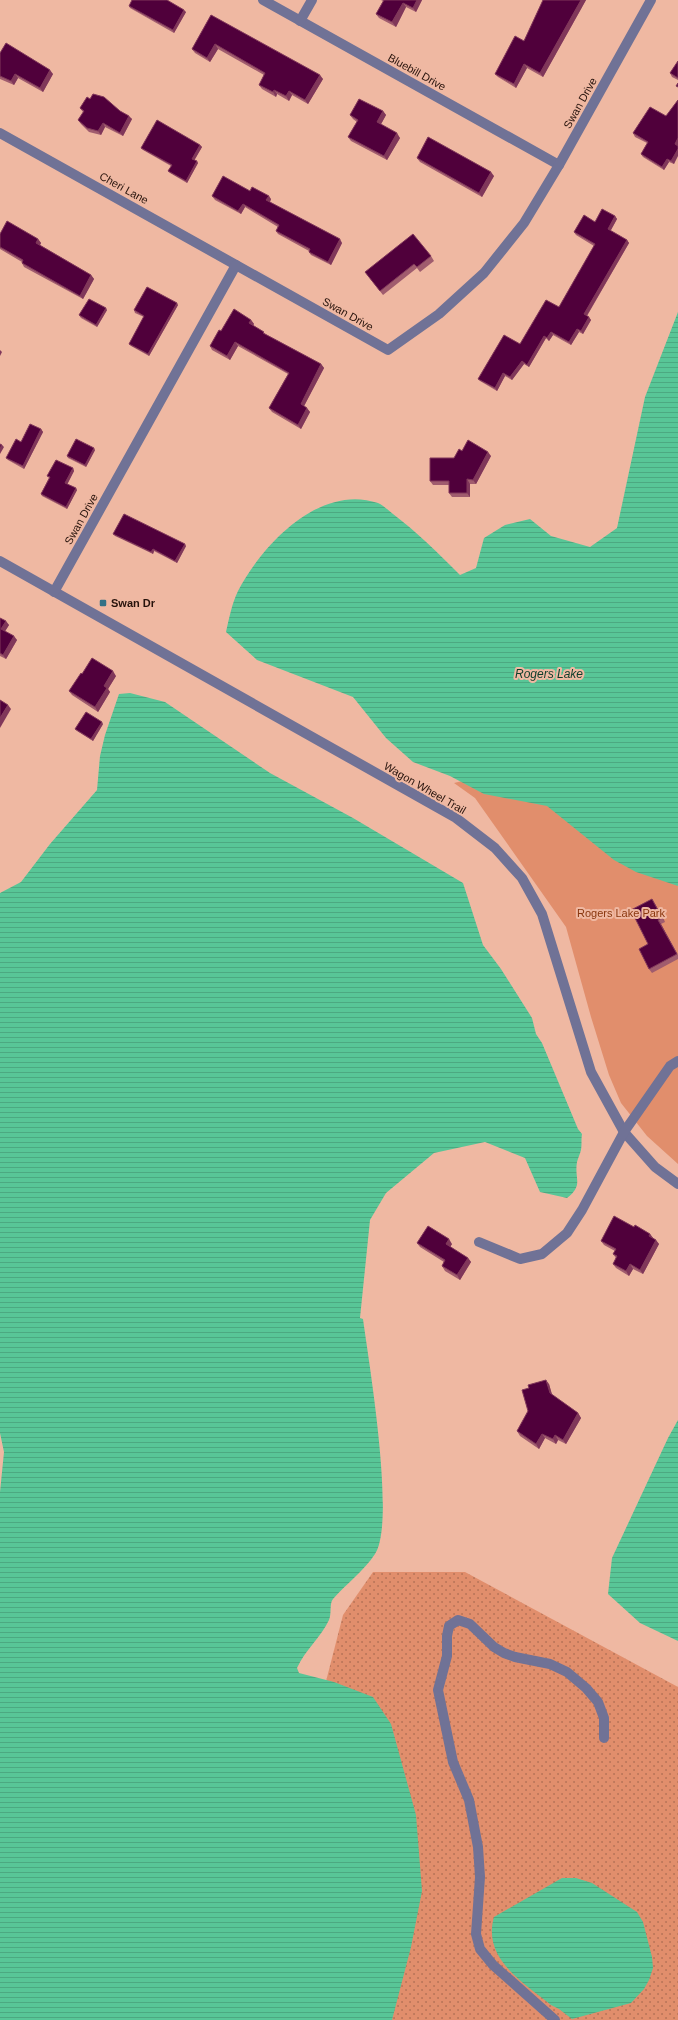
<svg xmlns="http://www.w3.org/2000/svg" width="678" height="2020" font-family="Helvetica,sans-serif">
<defs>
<pattern id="grass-dots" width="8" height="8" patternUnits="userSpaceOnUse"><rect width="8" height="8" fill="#e18e6c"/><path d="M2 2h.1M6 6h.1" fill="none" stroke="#b67357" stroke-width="1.8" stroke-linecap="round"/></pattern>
<pattern id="water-rules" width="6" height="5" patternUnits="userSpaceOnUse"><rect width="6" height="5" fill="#58c697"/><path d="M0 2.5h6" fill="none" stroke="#4ca981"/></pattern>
</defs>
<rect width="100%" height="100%" fill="#efb8a2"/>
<polygon fill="url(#grass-dots)" points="373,1572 465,1572 678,1687 678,2020 348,2020 322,1697 343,1615"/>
<polygon fill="#e18e6c" points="531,764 678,886 678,1164 647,1136 621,1103 609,1075 591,1017 566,927 475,798 454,783"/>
<g fill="url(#water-rules)">
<path d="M 678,312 L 678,886 L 636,872 L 614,860 L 547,806 L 484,794 L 450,776 L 413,762 L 386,738 L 353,697 L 257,660 L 226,632 C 229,619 232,603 238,591 C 262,545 320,483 378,503 C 383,505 388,510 393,514 C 417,532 438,553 460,575 L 476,568 L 484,538 L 505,525 L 530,519 L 551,536 L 590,547 L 617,528 L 645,397 Z"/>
<path d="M 130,693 L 165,702 L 270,773 L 353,818 L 463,883 L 483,945 L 501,969 L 532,1018 L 536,1034 L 542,1043 L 578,1129 L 582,1134 C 581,1140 582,1144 581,1150 C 580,1154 578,1158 577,1162 C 574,1179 584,1185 567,1198 L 540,1192 L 525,1158 L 485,1142 L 434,1153 L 386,1193 L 370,1220 L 360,1318 L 363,1319 C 369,1363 396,1522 375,1554 C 364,1571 346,1584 333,1599 C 329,1604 332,1613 329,1620 C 321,1637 305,1650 297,1668 L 299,1673 L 334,1682 L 373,1697 L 391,1724 L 416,1815 L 422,1891 L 411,1947 L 392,2020 L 0,2020 L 0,1492 L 4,1452 L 0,1433 L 0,893 L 21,882 L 50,844 L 97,790 L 100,756 L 105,735 L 119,694 Z"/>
<polygon points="678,1420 678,1641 640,1623 608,1594 612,1558 668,1438"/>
<path d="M 562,1878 L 576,1878 L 592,1883 L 637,1912 L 643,1922 L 652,1957 L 653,1968 L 649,1980 L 644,1989 L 631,2003 L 572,2019 L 559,2009 L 551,2005 C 523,1982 482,1959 494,1917 Z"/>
</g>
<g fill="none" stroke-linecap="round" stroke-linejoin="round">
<g stroke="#707296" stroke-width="10">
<polyline points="263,0 559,165"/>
<polyline points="300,21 312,0"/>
<polyline points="0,133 388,350 439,314 484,273 524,223 559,165 651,0"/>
<polyline points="0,561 456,818 495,848 522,878 542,914 591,1072 624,1132 655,1167 678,1184"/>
<polyline points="54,592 236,265"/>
<polyline points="479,1242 520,1259 542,1254 567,1233 582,1210 624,1132 670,1066 678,1061"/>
<polyline points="555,2020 493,1965 480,1949 476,1934 480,1877 478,1847 469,1800 453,1762 438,1690 447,1656 447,1636 449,1626 458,1620 470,1624 494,1647 504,1653 515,1657 550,1664 567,1672 586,1688 598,1702 604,1718 604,1738"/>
</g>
</g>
<g fill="#a05c6e">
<polygon points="381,0 422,0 416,12 406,7 396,27 379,18 376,14 383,1"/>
<polygon points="543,0 586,0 543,77 527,68 516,88 498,77 495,74 524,41"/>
<polygon points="129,6 186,12 174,33 130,8"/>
<polygon points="211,15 323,79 308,104 292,95 289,101 277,94 276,97 262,89 259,85 264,75 218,49 210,62 195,53 192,49"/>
<polygon points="0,53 53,74 43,92 18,78 14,85 0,79"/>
<polygon points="678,61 678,80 672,77 670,73"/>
<polygon points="90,99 120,111 132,119 123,136 105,127 101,135 89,132 81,124 78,120 83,112 80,108"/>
<polygon points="678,100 678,145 674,164 669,162 664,170 643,157 641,154 647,143 635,137 633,133 666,116"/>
<polygon points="383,111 386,115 381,124 400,138 387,160 351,141 348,137 357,122 353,119 350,115"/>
<polygon points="200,145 202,147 194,160 198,163 187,183 170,173 168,171 171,166 143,150 141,148"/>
<polygon points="417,158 494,176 482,197 420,162"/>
<polygon points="250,191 271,199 270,202 342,243 331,265 311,255 309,252 309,251 278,234 276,231 278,227 245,207 241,214 215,200 212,196"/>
<polygon points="615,216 617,219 610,231 627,240 629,243 587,316 591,320 583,334 579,332 571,345 553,335 549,341 546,338 529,367 524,364 512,380 505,376 497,391 480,381 478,379 520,344 559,307 594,246 576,235 574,232 595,222"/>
<polygon points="0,234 38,239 41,243 40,245 91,275 94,279 83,299 24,267 22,263 22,262 0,249"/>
<polygon points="431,256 434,261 420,272 417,268 383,295 365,272"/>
<polygon points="178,305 149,356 131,346 129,344 144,317 135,313 134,310"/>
<polygon points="107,310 97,327 81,318 79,315"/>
<polygon points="251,320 254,324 253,325 267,335 321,364 324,368 304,406 310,412 301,429 272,412 269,408 288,374 238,346 230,360 212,350 210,346"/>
<polygon points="41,429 43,432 24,469 8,460 6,458 21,442"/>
<polygon points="95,450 86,467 68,458 67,456"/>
<polygon points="462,451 491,456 476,484 470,484 470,497 452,497 449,493 449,485 433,485 430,481"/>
<polygon points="73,468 74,471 67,484 77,490 67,509 42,496 41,494 49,478 47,476"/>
<polygon points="113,534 186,546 177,563 154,551 153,554 115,536"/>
<polygon points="0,618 9,625 5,631 17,640 6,659 0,656"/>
<polygon points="82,674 116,676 108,689 110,692 98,712 72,695 69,691"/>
<polygon points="103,724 93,741 77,731 75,729"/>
<polygon points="655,904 665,922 661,924 678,955 678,959 652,973 649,969 648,944"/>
<polygon points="634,1227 650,1234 653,1238 659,1244 643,1274 633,1269 629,1276 616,1268 613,1264 616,1258 613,1254 615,1251 604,1245 601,1241"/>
<polygon points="417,1243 452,1244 450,1247 468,1258 471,1262 460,1280 445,1271 442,1266 444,1262 420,1247"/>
<polygon points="549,1384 552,1395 578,1413 581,1418 566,1444 558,1440 556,1444 545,1438 539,1449 520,1436 517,1431"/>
</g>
<g fill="#80375a">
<polygon points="417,0 422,0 416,12 413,8"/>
<polygon points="581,0 586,0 543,77 540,73"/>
<polygon points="403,3 406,7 396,27 392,22"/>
<polygon points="184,10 186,12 174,33 173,30"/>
<polygon points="215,44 218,49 210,62 207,58"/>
<polygon points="524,64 527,68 516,88 514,84"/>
<polygon points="50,70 53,74 43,92 40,88"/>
<polygon points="15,74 18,78 14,85 11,81"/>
<polygon points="320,75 323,79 308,104 305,100"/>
<polygon points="274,90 277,94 276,97 273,92"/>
<polygon points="289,91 292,95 289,101 286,96"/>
<polygon points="383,111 386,115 380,126 377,122"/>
<polygon points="129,116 132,119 123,136 120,133"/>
<polygon points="103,123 105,127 101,135 98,131"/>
<polygon points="397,133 400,138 387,160 384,156"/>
<polygon points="678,138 678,145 677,147 675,144"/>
<polygon points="200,145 202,147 194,161 192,159"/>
<polygon points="678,149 678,156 674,164 671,161"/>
<polygon points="667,159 669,162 664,170 662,167"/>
<polygon points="197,161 198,163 187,183 186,181"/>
<polygon points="491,172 494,176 482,197 479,193"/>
<polygon points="269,196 271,199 269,204 266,200"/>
<polygon points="243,204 245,207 241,214 238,211"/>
<polygon points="615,216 617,219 610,232 608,229"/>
<polygon points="38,239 41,243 39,247 36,243"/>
<polygon points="340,239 342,243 331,265 328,262"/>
<polygon points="627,240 629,243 586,317 584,314"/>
<polygon points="91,275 94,279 83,299 80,296"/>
<polygon points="177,303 178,305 149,356 148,354"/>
<polygon points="106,308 107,310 97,327 96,325"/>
<polygon points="589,317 591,320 583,334 581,331"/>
<polygon points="251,320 254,324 252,327 249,323"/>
<polygon points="577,329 579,332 571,345 569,342"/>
<polygon points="551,332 553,335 549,341 547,338"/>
<polygon points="544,336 546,338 529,367 527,365"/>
<polygon points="235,342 238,346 230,360 227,356"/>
<polygon points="0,350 2,352 0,356"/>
<polygon points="522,361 524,364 512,380 510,377"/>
<polygon points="321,364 324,368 303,408 301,404"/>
<polygon points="503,373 505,376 497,391 495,388"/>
<polygon points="307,408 310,412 301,429 298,425"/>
<polygon points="41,429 43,432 24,469 23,466"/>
<polygon points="2,445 4,447 0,454 0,449"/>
<polygon points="94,448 95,450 86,467 85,465"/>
<polygon points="488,452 491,456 476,484 473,480"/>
<polygon points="73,468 74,471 67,485 65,483"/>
<polygon points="467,479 470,484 470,497 467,493"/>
<polygon points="76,488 77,490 67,509 66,507"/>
<polygon points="185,544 186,546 177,563 175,561"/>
<polygon points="153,549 154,551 153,554 151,552"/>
<polygon points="6,621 9,625 4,633 1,629"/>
<polygon points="14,636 17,640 6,659 3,655"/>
<polygon points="113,671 116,676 108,689 110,692 98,712 95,707 104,686"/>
<polygon points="8,705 11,709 0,728 0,718"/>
<polygon points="102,722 103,724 93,741 91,739"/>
<polygon points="652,899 655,904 665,922 662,918"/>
<polygon points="658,920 661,924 678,956 677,954"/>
<polygon points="650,1234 653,1238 652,1240 649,1236"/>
<polygon points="449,1239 452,1244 449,1249 446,1244"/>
<polygon points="656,1240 659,1244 643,1274 640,1270"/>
<polygon points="468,1258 471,1262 460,1280 457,1275"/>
<polygon points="630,1264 633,1269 629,1276 626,1271"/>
<polygon points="546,1380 549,1384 553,1398 550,1393"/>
<polygon points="578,1413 581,1418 566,1444 563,1440"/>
<polygon points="542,1434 545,1438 539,1449 536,1444"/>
<polygon points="555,1435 558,1440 556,1444 553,1439"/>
</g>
<g fill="#50003b" stroke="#80375a">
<polygon points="132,0 167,0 184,10 173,30 129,6"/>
<polygon points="384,0 417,0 413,8 403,3 392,22 376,14"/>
<polygon points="543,0 581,0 540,73 524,64 514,84 495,74 515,36 524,41"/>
<polygon points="211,15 320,75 305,100 289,91 286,96 274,90 273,92 259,85 265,73 215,44 207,58 192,49"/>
<polygon points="6,43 50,70 40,88 15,74 11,81 0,76 0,53"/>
<polygon points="678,61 678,78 670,73"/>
<polygon points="678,83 678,87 676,86"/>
<polygon points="93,94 104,97 120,111 129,116 120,133 103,123 98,131 87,128 78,120 84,111 80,108 87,97 90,99"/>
<polygon points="359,99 383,111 377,122 397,133 384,156 348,137 358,120 350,115"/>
<polygon points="678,100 678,138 675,144 678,146 678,149 671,161 667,159 662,167 641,154 648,142 633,133 650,107 666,116"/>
<polygon points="157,120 200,145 192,159 197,161 186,181 168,171 172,165 141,148"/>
<polygon points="428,137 491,172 479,193 417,158"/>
<polygon points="223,176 250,191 252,187 269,196 266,200 340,239 328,262 309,252 310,249 276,231 279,225 243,204 238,211 212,196"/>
<polygon points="602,209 615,216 608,229 627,240 584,314 589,317 581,331 577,329 569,342 551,332 547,338 544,336 527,365 522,361 510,377 503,373 495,388 478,379 504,335 520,344 546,300 559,307 595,244 574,232 584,215 595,222"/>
<polygon points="7,221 38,239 36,243 91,275 80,296 22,263 23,260 0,247 0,234"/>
<polygon points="413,234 431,256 417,267 414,264 380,291 365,272"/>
<polygon points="147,287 177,303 148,354 129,344 144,316 134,310"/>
<polygon points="89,299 106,308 96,325 79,315"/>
<polygon points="234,309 251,320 249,323 264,332 263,333 321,364 301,404 307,408 298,425 269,408 289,373 235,342 227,356 210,346 219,330 221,331"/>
<polygon points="30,424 41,429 23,466 6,458 16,439 21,442"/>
<polygon points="76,439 94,448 85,465 67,456"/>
<polygon points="468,440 488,452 473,480 467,479 467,493 449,493 449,481 430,481 430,458 454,458 459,449 462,451"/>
<polygon points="0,444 2,445 0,449"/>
<polygon points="56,460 73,468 65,483 76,488 66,507 41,494 50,477 47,476"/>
<polygon points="124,514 185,544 175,561 153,549 151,552 113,534"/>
<polygon points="0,618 6,621 1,629 14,636 3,655 0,653"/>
<polygon points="92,658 113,671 104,686 107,688 95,707 69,691 81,673 82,674"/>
<polygon points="0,700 8,705 0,718"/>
<polygon points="86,712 102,722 91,739 75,729"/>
<polygon points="652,899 662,918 658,920 677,954 649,969 639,949 648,944 631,910"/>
<polygon points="614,1216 634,1227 635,1225 650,1234 649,1236 656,1240 640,1270 630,1264 626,1271 613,1264 617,1256 613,1254 616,1249 601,1241"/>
<polygon points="428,1226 449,1239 446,1244 468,1258 457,1275 442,1266 445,1260 417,1243"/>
<polygon points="546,1380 550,1393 578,1413 563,1440 555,1435 553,1439 542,1434 536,1444 517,1431 528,1411 522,1390 529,1388 528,1385"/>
</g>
<rect fill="#327186" stroke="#efb8a2" stroke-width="1.5" x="99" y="599" width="8" height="8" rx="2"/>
<g text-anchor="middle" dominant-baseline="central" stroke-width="4" stroke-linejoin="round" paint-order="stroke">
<g font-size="11" fill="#26120b" stroke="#efb8a2">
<text transform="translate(417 72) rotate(29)">Bluebill Drive</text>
<text transform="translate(580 103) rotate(-61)">Swan Drive</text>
<text transform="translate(124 188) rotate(29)">Cheri Lane</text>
<text transform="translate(348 314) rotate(29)">Swan Drive</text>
<text transform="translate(81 519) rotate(-61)">Swan Drive</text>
<text transform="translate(425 788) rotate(30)">Wagon Wheel Trail</text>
</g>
<g font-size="11" font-weight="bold" fill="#26120b" stroke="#efb8a2" text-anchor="start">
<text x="111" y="603">Swan Dr</text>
</g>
<g font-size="11" fill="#8a370f" stroke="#efb8a2">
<text x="621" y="913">Rogers Lake Park</text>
</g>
<g font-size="12" font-style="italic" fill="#0d3d2a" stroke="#efb8a2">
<text x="549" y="674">Rogers Lake</text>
</g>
</g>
</svg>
